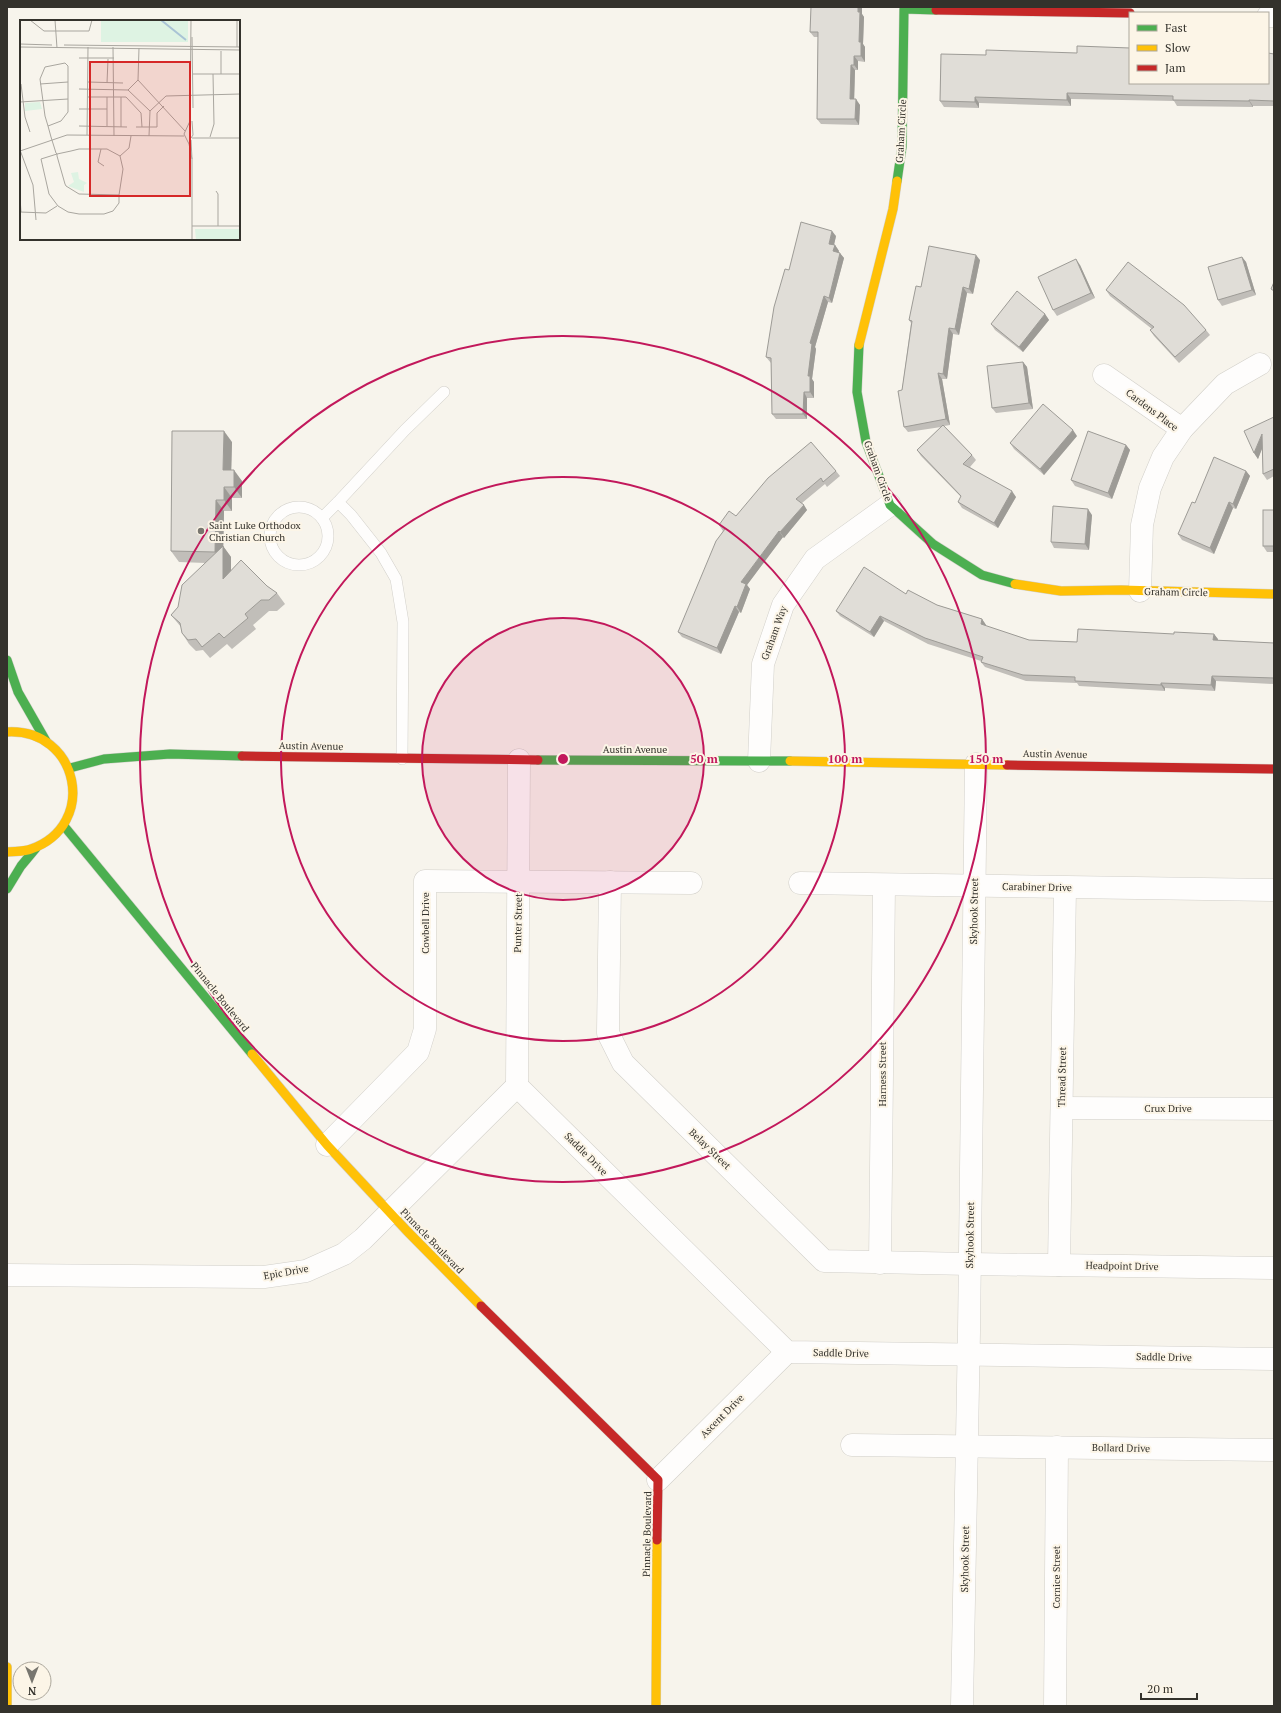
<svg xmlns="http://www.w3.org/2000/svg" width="1281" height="1713" font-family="'PT Serif',serif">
<rect width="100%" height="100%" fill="#f7f4ec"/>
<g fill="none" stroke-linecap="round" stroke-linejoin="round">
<g stroke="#d1cfc9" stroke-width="12">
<g id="lane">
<circle cx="299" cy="536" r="29"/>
<polyline points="322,518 338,502"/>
<polyline points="402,759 403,622 396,579 381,553 351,515 338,502 405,430 444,392"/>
</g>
</g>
<g stroke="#d1cfc9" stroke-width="23">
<g id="street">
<polyline points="1268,16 1274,16"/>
<polyline points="1104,375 1182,429 1163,457 1150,488 1142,525 1140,591"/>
<polyline points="1182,429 1225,384 1260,364"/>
<polyline points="759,761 763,664 783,605 815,559 890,505"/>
<polyline points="610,882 608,1033 623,1063 824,1261 970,1264 1274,1268"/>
<polyline points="800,883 1274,890"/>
<polyline points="517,1086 787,1352 1274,1359"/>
<polyline points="517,1086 519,760"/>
<polyline points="1062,1108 1274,1109"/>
<polyline points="327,1145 418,1052 425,1029 425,881 691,883"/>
<polyline points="880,1263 884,885"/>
<polyline points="1059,1265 1065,888"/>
<polyline points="7,1275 264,1277 306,1271 344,1254 363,1239 517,1086"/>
<polyline points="852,1445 1274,1450"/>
<polyline points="658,1480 787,1352"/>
<polyline points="962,1706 969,1332 976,764"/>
<polyline points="1055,1706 1057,1447"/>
</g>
</g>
<g stroke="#d1cfc9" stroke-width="10">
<g id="fast">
<polyline points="897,181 902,147 904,9 936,10"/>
<polyline points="859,345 857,392 866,442 890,505 933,544 982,575 1015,584"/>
<polyline points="7,660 18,692 46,741"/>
<polyline points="538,760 790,761"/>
<polyline points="70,768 104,759 170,754 242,756"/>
<polyline points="64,826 252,1054"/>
<polyline points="7,889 21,866 36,848"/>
</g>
</g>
<g stroke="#d1cfc9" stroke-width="10">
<g id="slow">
<polyline points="859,345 893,209 897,181"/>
<polyline points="1015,584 1061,591 1121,590 1274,594"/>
<path d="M 7,732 C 79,728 99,825 31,849 C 24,852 15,851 7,852"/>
<polyline points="790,761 1007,765"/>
<polyline points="252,1054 327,1145 407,1231 481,1306"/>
<polyline points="7,1667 7,1706"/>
<polyline points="656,1706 657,1540"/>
</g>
</g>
<g stroke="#d1cfc9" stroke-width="10">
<g id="jam">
<polyline points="936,10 1130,13"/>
<polyline points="242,756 538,760"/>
<polyline points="1007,765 1274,769"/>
<polyline points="481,1306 658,1480 657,1540"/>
</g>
</g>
<use href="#lane" stroke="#fefdfc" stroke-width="11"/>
<use href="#street" stroke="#fefdfc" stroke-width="22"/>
<use href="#fast" stroke="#4caf50" stroke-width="9"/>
<use href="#slow" stroke="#ffc107" stroke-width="9"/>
<use href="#jam" stroke="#c62828" stroke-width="9"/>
</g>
<g fill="#c1beb9">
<polygon points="811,7 862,7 862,14 864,17 863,44 865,47 865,62 858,61 858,70 855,70 854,99 860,105 859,125 821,124 817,119 818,37 814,37 810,32"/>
<polygon points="941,54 1130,83 1274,54 1274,106 1253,106 1253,107 1177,106 1174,101 1071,99 1071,106 979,103 979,108 944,107 940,101"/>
<polygon points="836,236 834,245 835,245 839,251 838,252 844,258 832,303 828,302 815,347 816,349 812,379 814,382 814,398 807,398 807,419 776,419 772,414 771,363 766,357 789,270"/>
<polygon points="1242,257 1246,262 1256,295 1222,306 1218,300"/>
<polygon points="980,260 973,294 967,293 959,335 953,334 947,379 942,379 950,425 944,426 972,455 976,460 970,467 1016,497 998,528 962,508 958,502 961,497 921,456 917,450 941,427 908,432 904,427 902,390 911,323 909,320 921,287"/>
<polygon points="1080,265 1095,298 1057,316 1053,310"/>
<polygon points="1106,290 1206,330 1210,335 1179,363 1154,336 1150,330 1152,329 1110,296"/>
<polygon points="1045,314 1049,320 1023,352 995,330 991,324"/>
<polygon points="1023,362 1027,367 1033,409 996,413 992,408"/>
<polygon points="1274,417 1274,476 1267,480 1263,474 1262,448 1258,459 1254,453"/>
<polygon points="1077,436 1044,475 1014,449 1010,443"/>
<polygon points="232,442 231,470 242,481 242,498 232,498 232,511 224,511 223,546 231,557 231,571 267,586 277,593 285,604 277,611 269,611 253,625 256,629 232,649 227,644 210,658 203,650 196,651 189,644 182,633 181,627 171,615 178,607 206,563 179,562 171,551"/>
<polygon points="1126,445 1130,450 1112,499 1075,486 1071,480"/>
<polygon points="836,471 840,476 827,487 825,484 802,503 807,510 784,538 783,537 747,585 750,589 741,613 739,612 721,654 682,637 678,632 723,531 719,525 736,516"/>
<polygon points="1246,471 1250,476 1236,509 1233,508 1214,554 1182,540 1178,534 1195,503"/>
<polygon points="1274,510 1274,552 1267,552 1263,546"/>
<polygon points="1092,515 1089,550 1054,548 1051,542"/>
<polygon points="906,594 937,605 982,619 986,625 986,626 1029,640 1077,642 1174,634 1214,634 1218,640 1274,643 1274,684 1216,681 1215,691 1165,688 1165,691 1079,686 1077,683 1026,681 985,667 981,662 981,661 928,644 884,621 874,637 840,616 836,611"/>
</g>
<g fill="#9d9b96">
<polygon points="858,7 862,7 862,14 864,17 863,44 865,47 865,62 861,56 859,42"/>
<polygon points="854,56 858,61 858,70 854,65"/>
<polygon points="851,65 855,70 854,105 850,99"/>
<polygon points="1067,93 1071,99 1071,106 1067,100"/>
<polygon points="975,97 979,103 979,108 975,102"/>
<polygon points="856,99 860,105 859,125 855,119"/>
<polygon points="1249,100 1253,106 1253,107 1249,101"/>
<polygon points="832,231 836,236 833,249 829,244"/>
<polygon points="835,245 839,251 837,257 833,251"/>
<polygon points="840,253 844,258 832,303 829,298"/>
<polygon points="976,255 980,260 973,294 969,289"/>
<polygon points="1242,257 1246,262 1256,295 1252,290"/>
<polygon points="1076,259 1080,265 1095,298 1091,293"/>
<polygon points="963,287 967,293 959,335 955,329"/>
<polygon points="824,296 828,302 815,347 816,349 812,379 814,382 814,398 810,392 808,376 810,343"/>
<polygon points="1045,314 1049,320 1023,352 1019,347"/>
<polygon points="949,328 953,334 947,379 943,374"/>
<polygon points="1023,362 1027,367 1033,409 1029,403"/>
<polygon points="938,373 942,379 950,425 946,419"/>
<polygon points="804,392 807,398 807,419 803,414"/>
<polygon points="1073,430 1077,436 1044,475 1040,469"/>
<polygon points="224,431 232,442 231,481 223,470"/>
<polygon points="1262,434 1266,439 1258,459 1254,453"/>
<polygon points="1126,445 1130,450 1112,499 1108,493"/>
<polygon points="234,470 242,481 242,498 234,487"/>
<polygon points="1246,471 1250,476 1236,509 1233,504"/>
<polygon points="224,487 232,498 232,511 224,500"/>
<polygon points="1012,491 1016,497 998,528 994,523"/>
<polygon points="216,500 224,511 223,563 215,552"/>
<polygon points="1229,502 1233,508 1214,554 1210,548"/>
<polygon points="804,505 807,510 784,538 780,532"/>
<polygon points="1088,509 1092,515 1089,550 1085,544"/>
<polygon points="779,531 783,537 747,585 750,589 741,613 737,607 741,582"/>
<polygon points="223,546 231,557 231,590 223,579"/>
<polygon points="735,606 739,612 721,654 717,648"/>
<polygon points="880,616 884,621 874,637 870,632"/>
<polygon points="982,619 986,625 985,629 981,624"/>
<polygon points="1214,634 1218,639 1217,645 1213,640"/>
<polygon points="1212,676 1216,681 1215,691 1211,685"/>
<polygon points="1161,683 1165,688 1165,691 1161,685"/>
</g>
<g fill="#e0ddd7" stroke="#9d9b96">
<polygon points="811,7 858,7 858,12 860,12 859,42 861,42 861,56 854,56 854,65 851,65 850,99 856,99 855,119 817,119 818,32 810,32"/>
<polygon points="1077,46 1130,48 1130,83 1268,83 1268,53 1274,54 1274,101 1249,100 1249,101 1173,100 1173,96 1067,93 1067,100 975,97 975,102 940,101 941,54 986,55 986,50 1077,53"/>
<polygon points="801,222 832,231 829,244 835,245 833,251 840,253 829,298 824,296 810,343 812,344 808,376 810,376 810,392 804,392 803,414 772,414 771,358 766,357 774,307 785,269 789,270"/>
<polygon points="929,246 976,255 969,289 963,287 955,329 949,328 943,374 938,373 946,419 904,427 898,391 902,390 912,321 909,320 916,286 921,287"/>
<polygon points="1242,257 1252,290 1218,300 1208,267"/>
<polygon points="1076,259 1091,293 1053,310 1038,277"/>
<polygon points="1128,262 1184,305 1206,330 1175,357 1150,330 1154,327 1106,290"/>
<polygon points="1274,282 1274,291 1271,289"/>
<polygon points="1017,291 1045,314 1019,347 991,324"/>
<polygon points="1023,362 1029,403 992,408 987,366"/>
<polygon points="1043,404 1073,430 1040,469 1010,443"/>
<polygon points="1274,417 1274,469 1263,474 1262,434 1254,453 1244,431"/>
<polygon points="943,425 972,455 963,464 1012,491 994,523 958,502 961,496 917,450"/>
<polygon points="172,431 224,431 223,470 234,470 234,487 224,487 224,500 216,500 215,552 171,551"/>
<polygon points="1088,431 1126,445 1108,493 1071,480"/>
<polygon points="811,442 836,471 823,482 821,478 796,499 804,505 780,532 779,531 741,582 746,584 737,607 735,606 717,648 678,632 716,541 725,529 719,525 729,511 736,516 768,478"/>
<polygon points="1214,457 1246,471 1233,504 1229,502 1210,548 1178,534 1192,502 1195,503"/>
<polygon points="1053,506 1088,509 1085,544 1051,542"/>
<rect x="1263" y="510" width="11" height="36"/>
<polygon points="223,546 223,579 241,560 267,586 277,593 269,600 261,600 245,614 248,618 224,638 219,633 202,647 196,639 188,640 182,633 180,623 171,615 178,607 182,585"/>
<polygon points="864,567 906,594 908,590 937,605 982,619 981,624 1029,640 1077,642 1078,629 1174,634 1174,632 1214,634 1213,640 1274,643 1274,678 1212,676 1211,685 1161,683 1161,685 1075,681 1075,677 1023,675 981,662 983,657 925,638 880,616 870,632 836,611"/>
</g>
<circle cx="563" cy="759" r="141" fill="#c2185b" fill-opacity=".12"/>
<g fill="none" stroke="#c2185b" stroke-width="2">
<circle cx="563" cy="759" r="141"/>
<circle cx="563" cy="759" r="282"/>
<circle cx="563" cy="759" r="423"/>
</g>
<circle fill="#78766f" stroke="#fcf5e7" stroke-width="1.5" cx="201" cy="531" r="4"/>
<g text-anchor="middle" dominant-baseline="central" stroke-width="4" stroke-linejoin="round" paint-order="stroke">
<g font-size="10" fill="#34322c" stroke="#fcf5e7">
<text transform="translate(901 131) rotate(-87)">Graham Circle</text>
<text transform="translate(1152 410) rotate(37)">Cardens Place</text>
<text transform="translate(878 471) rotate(70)">Graham Circle</text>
<text transform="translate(1176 592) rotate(1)">Graham Circle</text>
<text transform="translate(774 633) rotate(-70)">Graham Way</text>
<text transform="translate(311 746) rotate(1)">Austin Avenue</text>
<text x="635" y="749">Austin Avenue</text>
<text transform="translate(1055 754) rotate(1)">Austin Avenue</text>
<text transform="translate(1037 887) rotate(1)">Carabiner Drive</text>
<text transform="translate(974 911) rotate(-89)">Skyhook Street</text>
<text transform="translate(425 923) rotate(-90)">Cowbell Drive</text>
<text transform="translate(518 923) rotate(-89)">Punter Street</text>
<text transform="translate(220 997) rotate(51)">Pinnacle Boulevard</text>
<text transform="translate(882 1074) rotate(-90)">Harness Street</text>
<text transform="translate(1062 1077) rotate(-89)">Thread Street</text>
<text x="1168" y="1108">Crux Drive</text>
<text transform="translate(710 1149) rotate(44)">Belay Street</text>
<text transform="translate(586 1154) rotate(45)">Saddle Drive</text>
<text transform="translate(970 1235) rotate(-89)">Skyhook Street</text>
<text transform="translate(432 1241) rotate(46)">Pinnacle Boulevard</text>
<text transform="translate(1122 1266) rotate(1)">Headpoint Drive</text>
<text transform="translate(286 1272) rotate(-10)">Epic Drive</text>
<text transform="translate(841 1353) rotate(1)">Saddle Drive</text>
<text transform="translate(1164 1357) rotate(1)">Saddle Drive</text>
<text transform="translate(722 1416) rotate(-45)">Ascent Drive</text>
<text transform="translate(1121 1448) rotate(1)">Bollard Drive</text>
<text transform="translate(647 1534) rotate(-89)">Pinnacle Boulevard</text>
<text transform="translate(965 1559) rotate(-89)">Skyhook Street</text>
<text transform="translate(1056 1577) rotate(-90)">Cornice Street</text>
</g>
<g font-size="10" fill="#34322c" stroke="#fcf5e7" text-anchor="start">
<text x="209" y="525">Saint Luke Orthodox<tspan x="209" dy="12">Christian Church</tspan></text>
</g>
</g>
<g transform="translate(20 20)">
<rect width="220" height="220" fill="#f7f4ec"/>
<path d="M 81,0 L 168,0 L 168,22 L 81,22 ZM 175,209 L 220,209 L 220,220 L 176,220 Z" fill="#def3e3"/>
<path d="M 20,82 L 22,89 L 5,91 L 5,83 ZM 58,152 L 59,159 L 67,163 L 64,165 L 64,172 L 48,166 L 54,162 L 51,153 Z" fill="#def3e3"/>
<path fill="none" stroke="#a9c3d5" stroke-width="2" d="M 141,0 L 166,20"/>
<path fill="none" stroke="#a9a69f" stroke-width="1" d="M 10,0 L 24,11 L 69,11 L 72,0M 35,0 L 37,28M 171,0 L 170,101 L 164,114 L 169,124 L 172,139 L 172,220M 172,17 L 173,88M 0,24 L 32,25M 44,25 L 220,27M 0,27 L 220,30M 93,27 L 94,116M 217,27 L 217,0M 119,28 L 118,60 L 165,111M 201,31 L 201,54M 59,38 L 94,38M 172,54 L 220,54M 68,62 L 103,63M 87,63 L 88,39M 1,64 L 5,97 L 10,112M 20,64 L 48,62M 59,69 L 108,70 L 130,91M 108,70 L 118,60M 68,77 L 106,77 L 121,93 L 122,107M 0,82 L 48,79M 59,89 L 87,89M 130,91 L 146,76 L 220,74M 28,106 L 41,101 L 48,92 L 48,46 L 45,43 L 25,47 L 20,59 L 25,96 L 28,106 L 31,117 L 36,133 L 37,134 L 37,136 L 45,164 L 46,166 L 59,174 L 99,175 L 103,149 L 100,136 L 87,129 L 59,129 L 51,131 L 37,134 L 21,139 L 29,174 L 38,186 L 48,192 L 59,194 L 84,194 L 93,191 L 99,183 L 99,175M 59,106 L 107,107M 87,106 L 87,77M 101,107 L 101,77M 116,107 L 137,107 L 137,93 L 144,86M 67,115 L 68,27M 129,116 L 130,91M 190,117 L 194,104 L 193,54M 171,118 L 173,115 L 172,101M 172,118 L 220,118M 171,120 L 172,139M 81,129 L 78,142 L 84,146M 0,130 L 13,165 L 16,200M 0,131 L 47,115 L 164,116M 100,136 L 109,128 L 111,116M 196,171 L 198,174 L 198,206M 0,178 L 1,192M 0,192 L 26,193 L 37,186M 172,206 L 220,206"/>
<path fill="#d62828" fill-opacity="0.15" stroke="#d62828" stroke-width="2" d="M 70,42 L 170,42 L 170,176 L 70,176 Z"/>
<rect width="220" height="220" fill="none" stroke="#34322c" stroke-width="2"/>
</g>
<circle cx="563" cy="759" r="6" fill="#c2185b" stroke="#fcf5e7" stroke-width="2"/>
<g font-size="12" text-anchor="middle" font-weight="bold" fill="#c2185b" stroke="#fcf5e7" stroke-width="4" stroke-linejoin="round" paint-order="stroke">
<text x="704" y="763">50 m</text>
<text x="845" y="763">100 m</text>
<text x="986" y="763">150 m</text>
</g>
<rect width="1281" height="1713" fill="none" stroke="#34322c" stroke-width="16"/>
<rect x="1129" y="12" width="140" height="72" fill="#fcf5e7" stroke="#aca79c"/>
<rect x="1137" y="25" width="20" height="6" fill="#4caf50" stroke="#aca79c"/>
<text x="1165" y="32" font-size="12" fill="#34322c">Fast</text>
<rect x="1137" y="45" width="20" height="6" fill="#ffc107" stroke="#aca79c"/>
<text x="1165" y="52" font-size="12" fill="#34322c">Slow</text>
<rect x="1137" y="65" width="20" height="6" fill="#c62828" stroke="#aca79c"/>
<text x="1165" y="72" font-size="12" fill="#34322c">Jam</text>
<g transform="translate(32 1681) rotate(180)"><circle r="19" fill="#fcf5e7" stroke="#aca79c"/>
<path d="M0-3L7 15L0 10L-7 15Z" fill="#78766f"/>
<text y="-6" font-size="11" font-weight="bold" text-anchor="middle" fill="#34322c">N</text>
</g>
<path d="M1141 1693v6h56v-6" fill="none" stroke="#34322c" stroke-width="2"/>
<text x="1147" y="1693" font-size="12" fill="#34322c" stroke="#fcf5e7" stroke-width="3" paint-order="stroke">20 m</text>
</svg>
